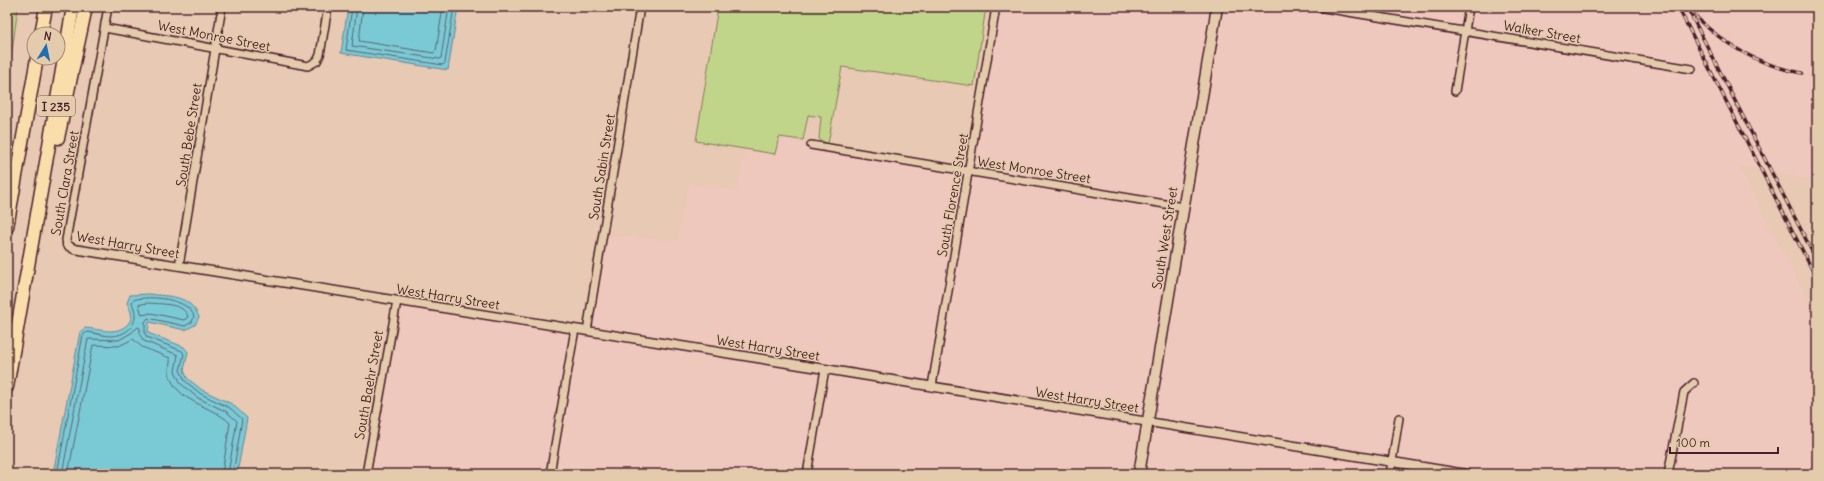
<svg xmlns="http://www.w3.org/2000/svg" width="1824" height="481" font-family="Delius,sans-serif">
<rect width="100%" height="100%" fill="#e8c9b3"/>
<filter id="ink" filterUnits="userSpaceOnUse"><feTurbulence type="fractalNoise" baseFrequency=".025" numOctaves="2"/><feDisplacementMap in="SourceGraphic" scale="8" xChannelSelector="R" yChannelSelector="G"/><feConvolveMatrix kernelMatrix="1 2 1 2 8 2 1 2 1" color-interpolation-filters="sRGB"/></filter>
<g filter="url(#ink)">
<polygon fill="#eec7bd" points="996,7 1817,7 1817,181 1738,165 1817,317 1817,474 367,474 397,301 587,331 603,235 677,240 689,184 737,191 745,149 774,155 779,137 811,145 969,171"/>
<g fill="#c1d58a" stroke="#867a5a">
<polygon points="7,7 18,7 7,87"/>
<polygon points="718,7 986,7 974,86 842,67 828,144 819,139 821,117 808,115 803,140 779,137 775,154 696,141"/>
</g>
<g fill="#7acad6" stroke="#678692">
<polygon points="348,7 458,7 448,70 341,53"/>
<path d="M 149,294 C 170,297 189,294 199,317 L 195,325 L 185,330 L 149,322 L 148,333 L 184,347 L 188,352 L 184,370 L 187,378 L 202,390 L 232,404 L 247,418 L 237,474 L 53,474 L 80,332 L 85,328 C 100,329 116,336 128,324 C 134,316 131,311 127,303 L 130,295 Z"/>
</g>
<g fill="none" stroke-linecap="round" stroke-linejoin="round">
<g stroke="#5d636f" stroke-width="1">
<polyline points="352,7 346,50 443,65 445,63 454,7"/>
<polyline points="357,7 352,46 439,59 441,58 449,7"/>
<polyline points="363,7 359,41 434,53 436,51 443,7"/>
<path d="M 148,303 C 160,304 185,303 188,317 L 184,320 L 151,313 L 142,315 L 139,305 Z"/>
<path d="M 57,474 L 83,335 L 87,332 C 97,333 108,338 118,335 C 134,331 139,317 132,303 L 133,300 C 148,295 190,298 194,317 L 192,322 L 185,326 L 148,318 L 145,322 L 145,334 L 147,337 L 182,351 L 184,354 L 180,370 L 185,381 L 201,394 L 230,408 L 242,419 L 233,474"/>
<polyline points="62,474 88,339 119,340 131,333 138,327 140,328 140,335 144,341 178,355 175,371 181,384 198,398 227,412 237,421 228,474"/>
<path d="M 68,474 L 93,345 L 119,346 L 133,339 L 142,347 L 170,358 C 171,363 168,368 169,373 C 176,403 212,405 230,423 L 222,474"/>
</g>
<g stroke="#4a1f2b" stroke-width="10">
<g id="minor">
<polyline points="1318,7 1692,69"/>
<polyline points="105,28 308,66 317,61 320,55 328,7"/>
<polyline points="1455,91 1469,7"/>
<polyline points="811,145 1183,207"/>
<polyline points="67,245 66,240 108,7"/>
<polyline points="179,266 222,7"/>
<polyline points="587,331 640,7"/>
<polyline points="932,386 996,7"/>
<polyline points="366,474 397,301"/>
<polyline points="550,474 575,329"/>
<polyline points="807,474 825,369"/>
<polyline points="1390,474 1399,418"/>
<polyline points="1668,474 1684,392 1694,383"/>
</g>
</g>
<g stroke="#4a1f2b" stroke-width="11">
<polyline id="tertiary" points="67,245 74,249 825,369 1466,474"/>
</g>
<g stroke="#4a1f2b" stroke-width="13">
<polyline id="secondary" points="1139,474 1217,7"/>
</g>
<g stroke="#4a1f2b" stroke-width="15">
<g id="motorway">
<polyline points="41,34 46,7"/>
<polyline points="58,138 86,7"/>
<polyline points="7,227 37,58"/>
<polyline points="7,387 73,7"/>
</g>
</g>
<use href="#minor" stroke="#e3cbab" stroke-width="7"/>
<use href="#tertiary" stroke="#e3cbab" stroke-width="8"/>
<use href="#secondary" stroke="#e3cbab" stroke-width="10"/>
<use href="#motorway" stroke="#f9ddab" stroke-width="12"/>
<g stroke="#4a1f2b" stroke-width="3.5">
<g id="rail">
<polyline points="1678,7 1817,279"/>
<polyline points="1687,7 1817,261"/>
<path d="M 1695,15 C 1700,22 1707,27 1713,32 C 1740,54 1768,67 1802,73"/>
</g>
</g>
<use href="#rail" stroke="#e3cbab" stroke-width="2" stroke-dasharray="6" stroke-linecap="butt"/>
</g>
</g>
<g text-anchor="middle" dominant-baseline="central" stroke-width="3" stroke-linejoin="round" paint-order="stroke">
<rect fill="#e3cbab" stroke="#785351" stroke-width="1" x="37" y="96" width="38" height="20" rx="3"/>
<g font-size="12" font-weight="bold" fill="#4a1f2b">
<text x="56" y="106">I 235</text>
</g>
<g font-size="13" fill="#4a1f2b" stroke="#e3cbab">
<text transform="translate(1542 32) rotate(10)">Walker Street</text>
<text transform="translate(214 36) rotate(11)">West Monroe Street</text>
<text transform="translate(189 135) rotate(-81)">South Bebe Street</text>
<text transform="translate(602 167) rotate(-81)">South Sabin Street</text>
<text transform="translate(1034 170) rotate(9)">West Monroe Street</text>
<text transform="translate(65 183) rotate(-80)">South Clara Street</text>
<text transform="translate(953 195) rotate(-80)">South Florence Street</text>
<text transform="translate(1165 238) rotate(-81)">South West Street</text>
<text transform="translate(128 245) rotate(10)">West Harry Street</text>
<text transform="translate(448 297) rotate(9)">West Harry Street</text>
<text transform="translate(768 348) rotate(9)">West Harry Street</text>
<text transform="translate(369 385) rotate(-80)">South Baehr Street</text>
<text transform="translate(1087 400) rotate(9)">West Harry Street</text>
</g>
</g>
<rect width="1824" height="481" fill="none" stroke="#e3cbab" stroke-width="24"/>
<rect x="12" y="12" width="1800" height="457" fill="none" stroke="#4a1f2b" stroke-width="1.5" filter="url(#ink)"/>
<g transform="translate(46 46) rotate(10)"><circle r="19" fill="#e3cbab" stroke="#a68678"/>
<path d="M0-3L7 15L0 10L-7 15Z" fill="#1f6fb2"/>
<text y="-6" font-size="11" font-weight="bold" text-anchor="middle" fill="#4a1f2b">N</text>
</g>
<path d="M1670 447v6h108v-6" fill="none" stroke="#4a1f2b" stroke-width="2"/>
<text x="1676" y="447" font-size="12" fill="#4a1f2b" stroke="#e3cbab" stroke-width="3" paint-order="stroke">100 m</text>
</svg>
